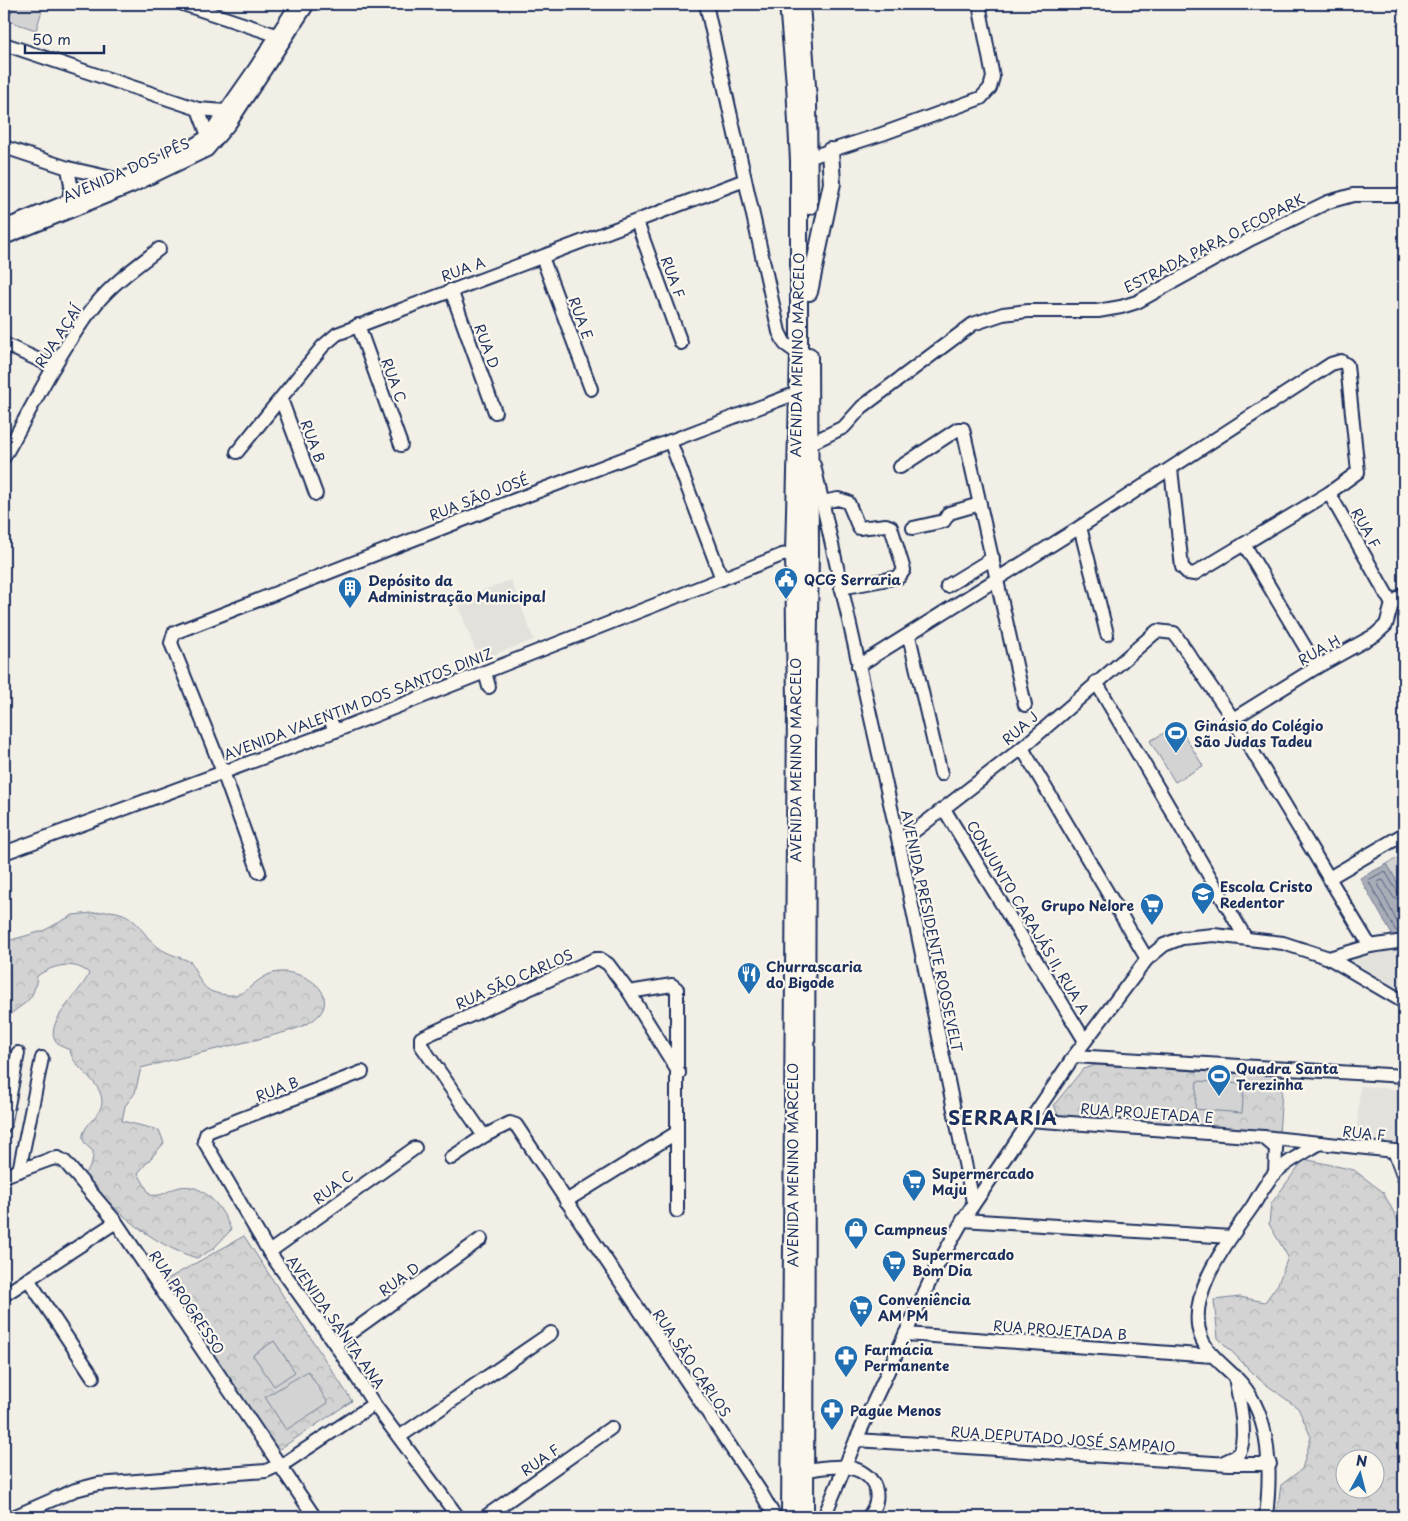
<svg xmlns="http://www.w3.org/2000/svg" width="1408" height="1521" font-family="'Playpen Sans',sans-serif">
<defs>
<pattern id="forest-crowns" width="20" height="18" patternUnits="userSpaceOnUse" patternTransform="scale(1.25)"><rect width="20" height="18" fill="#d2d3d2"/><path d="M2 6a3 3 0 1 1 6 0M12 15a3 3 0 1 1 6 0" fill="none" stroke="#b4b5b7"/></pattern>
</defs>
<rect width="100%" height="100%" fill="#f2efe6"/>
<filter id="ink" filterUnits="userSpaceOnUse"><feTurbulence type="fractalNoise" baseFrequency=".02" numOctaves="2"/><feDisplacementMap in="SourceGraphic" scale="10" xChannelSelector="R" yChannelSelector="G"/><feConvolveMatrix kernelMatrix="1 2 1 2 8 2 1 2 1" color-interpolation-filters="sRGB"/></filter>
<g filter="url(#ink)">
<g fill="#e2e1dc">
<polygon points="511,580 534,640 479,660 456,600"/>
<polygon points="1404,949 1404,994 1352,960 1354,955"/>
<polygon points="1360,1086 1404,1090 1404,1144 1356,1140"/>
</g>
<g fill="url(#forest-crowns)" stroke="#768198" fill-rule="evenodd">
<path d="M 110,911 C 138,914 138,931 158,947 C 167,954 180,957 191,962 C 197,973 201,990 216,993 C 248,1001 246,984 270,974 C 288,967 320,979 324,997 C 330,1024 284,1032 267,1037 C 225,1047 183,1057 141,1068 L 135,1093 L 125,1106 L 122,1121 L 159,1130 L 164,1143 L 138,1173 L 150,1195 C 165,1197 166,1190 180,1187 C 204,1182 224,1210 231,1230 L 213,1249 L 197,1258 C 150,1245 116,1209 82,1176 C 91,1167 93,1163 93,1151 C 66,1132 101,1121 102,1102 C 102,1080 73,1070 70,1050 C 26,1035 82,995 89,973 C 73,960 53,965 37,976 C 34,1005 22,1002 4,1020 L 4,942 L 43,931 L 73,915 Z"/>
<polygon points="1096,1065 1283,1076 1279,1135 1059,1117 1054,1105 1083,1069"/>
<path d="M 1304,1159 L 1354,1170 L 1383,1192 L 1404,1232 L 1404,1517 L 1276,1517 L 1281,1485 L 1302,1469 L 1311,1437 L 1298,1408 L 1260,1380 L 1218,1338 L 1214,1300 L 1240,1297 L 1265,1302 L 1278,1284 L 1288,1257 L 1269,1224 L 1271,1204 ZM 1346,1458 L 1376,1458 L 1376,1488 L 1346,1488 Z"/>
<polygon points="244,1236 352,1401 272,1454 155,1286"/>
</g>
<g fill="#d2d3d2" stroke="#768198">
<polygon points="14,4 44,4 36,30 8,21"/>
<polygon points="1178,725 1203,766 1175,782 1150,741"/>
<polygon points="1404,854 1404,894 1387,864"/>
<polygon points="1197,1081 1244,1084 1242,1113 1195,1109"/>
<polygon points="274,1341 295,1372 274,1386 253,1355"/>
<polygon points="308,1371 328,1403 286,1430 265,1397"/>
</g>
<polygon fill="#a9adb7" stroke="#707b93" points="1387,864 1404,894 1404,935 1395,940 1360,878"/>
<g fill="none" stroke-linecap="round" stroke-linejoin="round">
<g stroke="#546182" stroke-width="1">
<polyline points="1404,896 1398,893 1385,871 1368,880 1396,931 1404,931"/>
<polyline points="1404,902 1394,898 1383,880 1377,882 1398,924 1404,925"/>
</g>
<g stroke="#1b2f5e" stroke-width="16">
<g id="minor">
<polyline points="183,4 276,35"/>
<polyline points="706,4 779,332 785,344 799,354"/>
<polyline points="4,44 198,109 225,111"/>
<polyline points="198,109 208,136"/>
<polyline points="4,147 68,168 121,180"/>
<polyline points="801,160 882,134 981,98 990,88 993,77 979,4"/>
<polyline points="68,207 71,185 68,168"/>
<polyline points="637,222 681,343"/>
<polyline points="4,227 120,180 184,151 208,136 254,70 297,4"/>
<polyline points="4,238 132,186 207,150 230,123 308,4"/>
<polyline points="542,257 591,389"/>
<polyline points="451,290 495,412"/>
<polyline points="358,325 401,445"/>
<polyline points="4,344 54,367"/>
<polyline points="281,399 316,494"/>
<polyline points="670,441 722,579"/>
<polyline points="809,444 844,427 862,407 973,324 1003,314 1028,311 1098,311 1121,307 1137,302 1251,239 1328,202 1353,195 1404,195"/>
<polyline points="237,452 323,346 337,334 745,180"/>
<path d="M 4,457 C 33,406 59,350 96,304 C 114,282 137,266 159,249"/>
<polyline points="814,465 899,843 973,1202"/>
<polyline points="900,467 958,429 963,429 1025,705"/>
<polyline points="1329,493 1392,604"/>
<polyline points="822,502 838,499 848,502 859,528 886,525 891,527 904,570 899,577 841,588"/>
<polyline points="1080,527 1107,634"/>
<polyline points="913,528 944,521 949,513 980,504"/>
<polyline points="1244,544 1317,667"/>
<polyline points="947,586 993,558"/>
<polyline points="909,636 941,774"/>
<polyline points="858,666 1080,527 1331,364 1341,361 1347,365 1358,472 1329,493 1194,574 1188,573 1182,567 1171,469"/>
<polyline points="485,672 489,687"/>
<polyline points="1096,682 1245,937"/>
<polyline points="330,719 335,731"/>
<polyline points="1233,719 1317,667 1375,635 1386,625 1392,604 1404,594"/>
<polyline points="1022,748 1147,959"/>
<polyline points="944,809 1085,1041"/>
<polyline points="899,843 1022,748 1157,631 1174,633 1233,719 1370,946"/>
<polyline points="4,853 335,731 782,555 801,552"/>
<polyline points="259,872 223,772 171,643 174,633 491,509 797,393"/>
<polyline points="1329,878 1404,834"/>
<polyline points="1329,958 1370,946 1404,941"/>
<polyline points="629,992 672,985 677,989 677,1211"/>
<polyline points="1074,1056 1404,1076"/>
<polyline points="362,1072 207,1132 204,1141 269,1252 335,1344 374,1404 458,1517"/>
<polyline points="1029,1120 1263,1137 1404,1152"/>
<polyline points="4,1126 18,1053"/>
<polyline points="484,1136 421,1045 421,1038 595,959 600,959 608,964 629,992 679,1073"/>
<polyline points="1263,1137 1276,1148 1275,1173"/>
<polyline points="1394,1151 1404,1178"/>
<polyline points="451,1158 484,1136 510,1123 516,1125 760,1491 775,1517"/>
<polyline points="19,1171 42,1058"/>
<polyline points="4,1176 51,1159 58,1158 65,1162 116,1222 314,1516"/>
<polyline points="566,1201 676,1133"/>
<polyline points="963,1220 1231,1237"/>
<polyline points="269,1252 415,1148"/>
<polyline points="28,1279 93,1377"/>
<polyline points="4,1295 116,1222"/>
<polyline points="905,1334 1213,1356"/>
<polyline points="335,1344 481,1239"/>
<polyline points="399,1437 551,1333"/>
<polyline points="856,1440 1229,1464 1270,1464"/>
<path d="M 1222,1463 L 1237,1456 C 1250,1439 1238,1397 1235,1376"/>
<path d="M 796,1471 C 811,1470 833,1465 846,1467 C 874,1471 886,1495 868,1517"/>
<polyline points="13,1517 75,1490 98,1484 266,1471 288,1461 374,1404"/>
<polyline points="485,1517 611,1428"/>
<polyline points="824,1517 856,1440 937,1266 963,1220 1074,1056 1147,959 1164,945 1182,938 1214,935 1283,943 1329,958 1404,1002"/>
<path d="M 1266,1517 C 1271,1473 1272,1419 1241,1383 C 1228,1368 1208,1356 1201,1337 C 1185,1295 1229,1240 1252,1207 C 1259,1196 1266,1182 1275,1173 C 1287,1161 1306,1152 1320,1143"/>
</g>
</g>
<g stroke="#1b2f5e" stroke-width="20">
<g id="major">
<polyline points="788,4 795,84 799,161 799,354 794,552 796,704 790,1517"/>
<polyline points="801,4 808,100 809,206"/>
<polyline points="809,292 832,183 830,151"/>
<polyline points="805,1517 807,749 810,552 809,356"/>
</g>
</g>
<use href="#minor" stroke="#fbf7ec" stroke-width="12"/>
<use href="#major" stroke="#fbf7ec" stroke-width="16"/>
</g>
</g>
<defs>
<g id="civic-pin" transform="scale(1.25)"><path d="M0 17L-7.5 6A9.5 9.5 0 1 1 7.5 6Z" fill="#1f6fb2" stroke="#fbf7ec"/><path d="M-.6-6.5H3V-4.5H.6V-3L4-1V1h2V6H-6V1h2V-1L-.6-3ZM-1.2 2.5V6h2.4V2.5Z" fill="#fff"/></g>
<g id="building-pin" transform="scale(1.25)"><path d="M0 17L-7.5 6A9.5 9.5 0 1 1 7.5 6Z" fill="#1f6fb2" stroke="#fbf7ec"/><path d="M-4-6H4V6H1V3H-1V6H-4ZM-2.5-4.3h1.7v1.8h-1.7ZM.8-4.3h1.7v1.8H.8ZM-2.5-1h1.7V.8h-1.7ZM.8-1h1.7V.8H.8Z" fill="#fff"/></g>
<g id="stadium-pin" transform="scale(1.25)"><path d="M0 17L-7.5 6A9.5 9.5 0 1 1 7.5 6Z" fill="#1f6fb2" stroke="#fbf7ec"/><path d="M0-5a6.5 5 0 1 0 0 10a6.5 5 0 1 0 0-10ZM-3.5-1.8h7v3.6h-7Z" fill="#fff"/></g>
<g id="school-pin" transform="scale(1.25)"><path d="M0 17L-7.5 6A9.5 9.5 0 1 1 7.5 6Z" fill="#1f6fb2" stroke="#fbf7ec"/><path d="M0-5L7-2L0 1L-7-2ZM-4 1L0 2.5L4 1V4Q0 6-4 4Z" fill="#fff"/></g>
<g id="supermarket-pin" transform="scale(1.25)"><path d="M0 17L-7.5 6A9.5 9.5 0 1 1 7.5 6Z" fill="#1f6fb2" stroke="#fbf7ec"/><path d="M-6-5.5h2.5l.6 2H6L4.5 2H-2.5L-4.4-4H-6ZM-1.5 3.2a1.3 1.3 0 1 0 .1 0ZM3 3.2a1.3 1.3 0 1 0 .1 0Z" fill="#fff"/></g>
<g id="restaurant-pin" transform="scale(1.25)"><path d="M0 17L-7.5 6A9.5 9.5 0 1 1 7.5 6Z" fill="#1f6fb2" stroke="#fbf7ec"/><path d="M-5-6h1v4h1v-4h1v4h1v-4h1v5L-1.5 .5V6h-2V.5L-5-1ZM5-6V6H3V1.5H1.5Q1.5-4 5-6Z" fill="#fff"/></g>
<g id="shop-pin" transform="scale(1.25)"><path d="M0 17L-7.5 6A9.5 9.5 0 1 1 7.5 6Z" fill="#1f6fb2" stroke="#fbf7ec"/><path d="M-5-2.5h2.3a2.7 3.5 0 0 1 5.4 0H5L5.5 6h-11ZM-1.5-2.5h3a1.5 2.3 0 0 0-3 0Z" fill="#fff"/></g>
<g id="pharmacy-pin" transform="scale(1.25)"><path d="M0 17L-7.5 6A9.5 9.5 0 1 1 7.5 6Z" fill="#1f6fb2" stroke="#fbf7ec"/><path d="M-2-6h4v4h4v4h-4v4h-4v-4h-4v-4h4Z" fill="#fff"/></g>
</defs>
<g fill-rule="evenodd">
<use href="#civic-pin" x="786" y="579"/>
<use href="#building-pin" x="350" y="588"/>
<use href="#stadium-pin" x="1176" y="733"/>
<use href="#school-pin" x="1203" y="894"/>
<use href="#supermarket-pin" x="1152" y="905"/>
<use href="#restaurant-pin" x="749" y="974"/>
<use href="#stadium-pin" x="1219" y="1076"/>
<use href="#supermarket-pin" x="914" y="1181"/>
<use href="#shop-pin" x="856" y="1229"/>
<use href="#supermarket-pin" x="894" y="1262"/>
<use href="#supermarket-pin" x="861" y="1307"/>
<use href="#pharmacy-pin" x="846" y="1357"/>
<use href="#pharmacy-pin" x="832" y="1410"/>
</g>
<g text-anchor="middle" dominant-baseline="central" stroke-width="4.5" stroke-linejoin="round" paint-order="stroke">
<g font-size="14" fill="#1b2f5e" stroke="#fbf7ec">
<text transform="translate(126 170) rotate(-24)">AVENIDA DOS IPÊS</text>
<text transform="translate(1214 243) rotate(-27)">ESTRADA PARA O ECOPARK</text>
<text transform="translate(463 269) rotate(-20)">RUA A</text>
<text transform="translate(673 277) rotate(70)">RUA F</text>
<text transform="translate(581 318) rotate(70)">RUA E</text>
<text transform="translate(58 336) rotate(-57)">RUA AÇAÍ</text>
<text transform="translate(487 346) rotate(70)">RUA D</text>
<text transform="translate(797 355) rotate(-89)">AVENIDA MENINO MARCELO</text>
<text transform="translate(394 380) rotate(70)">RUA C</text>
<text transform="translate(313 441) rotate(70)">RUA B</text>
<text transform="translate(479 497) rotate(-21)">RUA SÃO JOSÉ</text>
<text transform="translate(1366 528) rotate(61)">RUA F</text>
<text transform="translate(1319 650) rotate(-30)">RUA H</text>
<text transform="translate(358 704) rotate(-21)">AVENIDA VALENTIM DOS SANTOS DINIZ</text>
<text transform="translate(1020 728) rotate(-41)">RUA J</text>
<text transform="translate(795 760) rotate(-90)">AVENIDA MENINO MARCELO</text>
<text transform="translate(1028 917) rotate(59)">CONJUNTO CARAJÁS II, RUA A</text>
<text transform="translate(932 931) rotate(78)">AVENIDA PRESIDENTE ROOSEVELT</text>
<text transform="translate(514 979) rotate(-24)">RUA SÃO CARLOS</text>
<text transform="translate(277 1089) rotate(-21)">RUA B</text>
<text transform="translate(1147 1113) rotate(4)">RUA PROJETADA E</text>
<text transform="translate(1364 1133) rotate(6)">RUA F</text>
<text transform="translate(792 1165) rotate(-90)">AVENIDA MENINO MARCELO</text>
<text transform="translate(333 1187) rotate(-36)">RUA C</text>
<text transform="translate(399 1279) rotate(-36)">RUA D</text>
<text transform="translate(187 1302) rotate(56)">RUA PROGRESSO</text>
<text transform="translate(336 1322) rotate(55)">AVENIDA SANTA ANA</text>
<text transform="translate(1060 1330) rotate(4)">RUA PROJETADA B</text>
<text transform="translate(692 1363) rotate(56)">RUA SÃO CARLOS</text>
<text transform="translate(1063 1439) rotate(4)">RUA DEPUTADO JOSÉ SAMPAIO</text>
<text transform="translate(540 1460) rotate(-35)">RUA F</text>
</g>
<g font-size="14" font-weight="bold" fill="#1b2f5e" stroke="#fbf7ec" text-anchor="start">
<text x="804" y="579">QCG Serraria</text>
<text x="368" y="580">Depósito da<tspan x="368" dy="16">Administração Municipal</tspan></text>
<text x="1194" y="725">Ginásio do Colégio<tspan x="1194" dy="16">São Judas Tadeu</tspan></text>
<text x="1220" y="886">Escola Cristo<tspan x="1220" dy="16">Redentor</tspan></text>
<text x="1134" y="905" text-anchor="end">Grupo Nelore</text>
<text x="766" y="966">Churrascaria<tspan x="766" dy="16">do Bigode</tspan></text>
<text x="1236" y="1068">Quadra Santa<tspan x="1236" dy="16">Terezinha</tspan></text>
<text x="932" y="1173">Supermercado<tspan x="932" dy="16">Maju</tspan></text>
<text x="874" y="1229">Campneus</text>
<text x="912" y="1254">Supermercado<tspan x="912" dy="16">Bom Dia</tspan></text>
<text x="878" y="1299">Conveniência<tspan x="878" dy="16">AM PM</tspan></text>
<text x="864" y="1349">Farmácia<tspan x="864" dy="16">Permanente</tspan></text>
<text x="850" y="1410">Pague Menos</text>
</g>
<g font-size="19" font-weight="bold" letter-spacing="1" fill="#1b2f5e" stroke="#fbf7ec">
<text x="1003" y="1117">SERRARIA</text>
</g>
</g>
<rect width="1408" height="1521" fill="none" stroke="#fbf7ec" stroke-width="20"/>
<rect x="10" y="10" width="1388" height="1501" fill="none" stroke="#1b2f5e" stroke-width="2" filter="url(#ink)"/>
<g transform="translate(1360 1474) rotate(7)"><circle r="24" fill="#fbf7ec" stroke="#a1a7b3"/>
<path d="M0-4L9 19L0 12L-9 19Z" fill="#1f6fb2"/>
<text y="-8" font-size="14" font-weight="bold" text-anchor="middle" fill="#1b2f5e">N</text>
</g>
<path d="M25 45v8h79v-8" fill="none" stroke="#1b2f5e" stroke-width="2.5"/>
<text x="32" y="45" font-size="15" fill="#1b2f5e" stroke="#fbf7ec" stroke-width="4" paint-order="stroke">50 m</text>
</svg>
